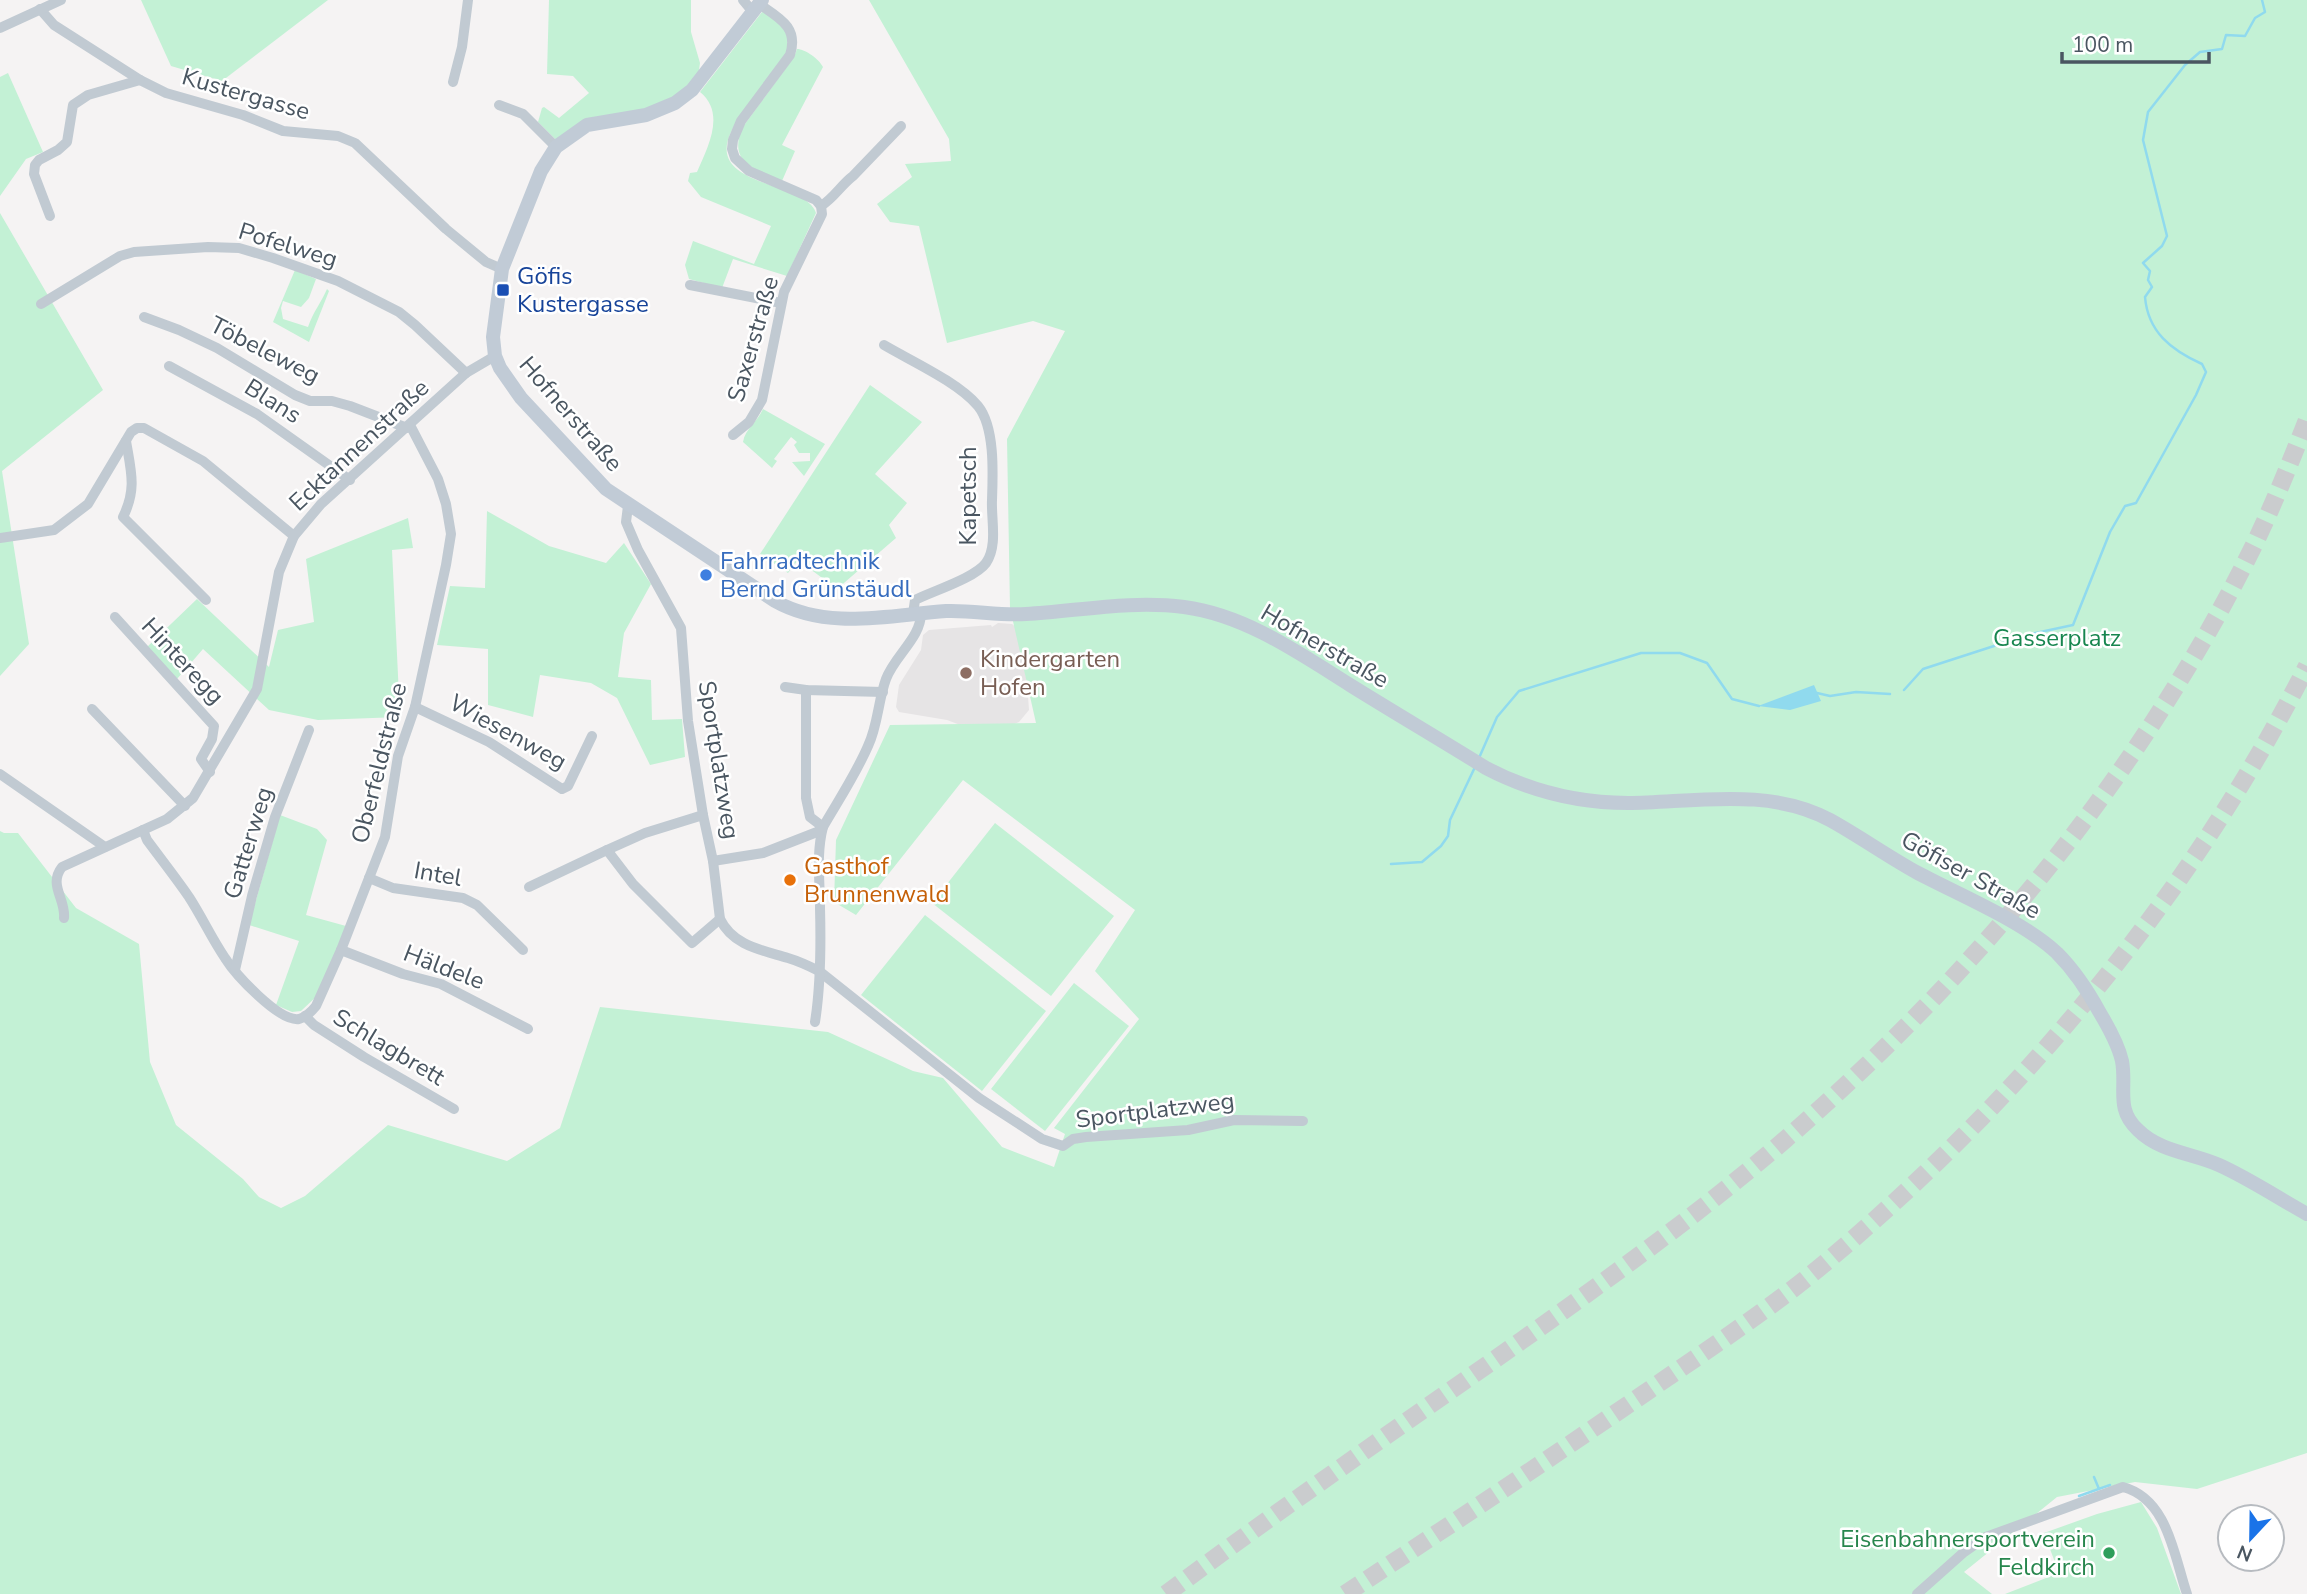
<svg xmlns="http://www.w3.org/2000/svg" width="2307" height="1594" font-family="'Nunito Sans',sans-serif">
<rect width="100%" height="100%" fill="#f5f3f3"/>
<polygon fill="#e6e4e5" points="998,623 1012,624 1017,628 1027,683 1029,710 1019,722 998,730 976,731 947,720 899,712 896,707 899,685 921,650 923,635 929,630 991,625 992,627"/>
<g fill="#c3f1d5">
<polygon points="141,0 328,0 222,81 171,66"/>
<polygon points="549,0 691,0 691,32 700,63 698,77 672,99 556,140 538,122 542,108 544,107 559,118 589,93 573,76 547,74"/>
<polygon points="869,0 2307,0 2307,1453 2197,1489 2135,1482 2057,1497 1964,1572 1992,1594 0,1594 0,831 4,833 18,833 76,908 139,944 150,1062 176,1125 243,1179 259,1197 281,1208 305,1196 388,1125 507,1161 560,1128 600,1007 828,1032 913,1071 943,1078 1002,1147 1054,1167 1065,1134 1054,1128 1139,1019 1095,971 1135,910 963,780 856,915 834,902 836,840 890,725 1036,723 1010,608 1007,439 1065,331 1033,321 947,343 919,226 890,222 877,204 912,177 905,164 951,161 949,139"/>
<path d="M 762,12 C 785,18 791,34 786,56 C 770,77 744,107 732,130 C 702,188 806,180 816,213 L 787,276 L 733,259 L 722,288 L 689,279 L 685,265 L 693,241 L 754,264 L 771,226 L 701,197 L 688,181 L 690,173 L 697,172 C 708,147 726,113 700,92 Z"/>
<path d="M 797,49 C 805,49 819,59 823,67 L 782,145 L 795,151 L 782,181 C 755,169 728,164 742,128 L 794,57 Z"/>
<polygon points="8,73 43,152 26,159 0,196 0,77"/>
<polygon points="0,213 103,390 2,471 29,644 0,676"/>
<path d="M 295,270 L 316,279 L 309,298 L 301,307 L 283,301 L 281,308 L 283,319 L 308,327 C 313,312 321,303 327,289 L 329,291 L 309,342 L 273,322 Z"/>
<polygon points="870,385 922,422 875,474 907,503 889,525 896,538 837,589 798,560 788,573 760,554"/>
<path d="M 763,409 L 825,444 L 804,476 L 792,462 L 810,461 L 810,453 L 799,453 L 794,445 L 797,442 L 791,437 L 774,459 L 777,461 L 772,468 L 743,442 C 745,429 758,421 763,409 Z"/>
<polygon points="487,511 549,546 606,563 624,543 651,584 624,633 618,677 651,680 652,720 682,719 685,757 650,765 617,698 591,683 540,675 533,717 488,705 488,649 437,645 450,586 485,588"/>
<polygon points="408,518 413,548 392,550 400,717 318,720 269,710 203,649 177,679 147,647 197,599 269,667 278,630 314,622 306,559"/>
<polygon points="280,815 317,829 327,840 306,915 346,926 318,995 301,1011 292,1012 276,1005 299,941 249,925"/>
<polygon points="995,823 1114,916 1051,996 932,903"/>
<polygon points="925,915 1046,1011 982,1091 861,995"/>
<polygon points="1074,983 1129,1026 1045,1131 991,1089"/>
<polygon points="2141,1502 2157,1528 2181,1594 2005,1594 2059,1573 2044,1533 2097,1514"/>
</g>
<polygon fill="#90daee" points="1814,685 1821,701 1790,710 1758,706"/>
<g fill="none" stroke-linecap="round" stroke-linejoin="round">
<g stroke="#90daee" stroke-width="2.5">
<path d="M 1904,690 L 1923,669 L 2031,634 L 2073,625 L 2110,532 L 2125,506 L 2136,503 L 2196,395 L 2206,372 L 2202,364 C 2171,350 2148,332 2145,297 L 2152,287 L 2148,280 L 2150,271 L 2143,263 L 2162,246 L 2167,236 L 2143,140 L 2148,112 L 2185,65 L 2200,52 L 2222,49 L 2226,35 L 2245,36 L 2255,18 L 2265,12 L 2262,0"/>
<polyline points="1817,693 1830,696 1856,692 1890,694"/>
<polyline points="1479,758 1497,717 1519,691 1641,653 1680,653 1707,663 1732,699 1759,706"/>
<polyline points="1391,864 1422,862 1441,846 1448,836 1450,820 1475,767"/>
<polyline points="2094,1477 2099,1489"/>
<polyline points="2079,1496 2110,1485"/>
</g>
<g stroke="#caccce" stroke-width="18" stroke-dasharray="18 9" stroke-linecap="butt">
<path d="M 1166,1594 C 1283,1507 1402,1425 1521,1341 C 1612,1276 1703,1211 1787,1138 C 1978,972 2143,772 2255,543 C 2274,503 2291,461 2307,420"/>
<path d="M 1345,1594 C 1446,1528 1546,1461 1645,1393 C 1708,1349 1774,1307 1832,1257 C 2026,1093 2192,893 2307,666"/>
</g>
<g stroke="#c1cad2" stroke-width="10">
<polyline points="743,0 753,12"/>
<polyline points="40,9 54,25 140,80 166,93 243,115 283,131 338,136 355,143 446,229 486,262 502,269"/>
<polyline points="0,28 61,0"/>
<polyline points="453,82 462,47 468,0"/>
<polyline points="499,105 523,114 556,147"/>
<path d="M 821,206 C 834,198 841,185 853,176 L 901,126"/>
<polyline points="50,216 34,174 35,165 39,160 58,150 67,142 73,105 88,95 140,80"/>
<polyline points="690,285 781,303"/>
<polyline points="41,304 120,256 134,252 208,247 239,248 273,258 338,281 399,312 415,325 466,373"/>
<polyline points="144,317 179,330 217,348 295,395 310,401 332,401 350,406 407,428"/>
<path d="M 884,345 C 911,361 958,382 978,406 C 995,427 993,473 992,500 C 991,519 998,546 986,563 C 975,578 933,591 915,600 L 913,614"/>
<polyline points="169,366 257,414 350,480"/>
<path d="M 733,435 L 749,422 L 762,400 L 784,292 L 822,214 L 821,206 L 816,200 L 749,171 L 735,158 L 732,149 L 733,140 L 741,121 L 790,55 C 799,27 779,18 759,4"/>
<path d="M 126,441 C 131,471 137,489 123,517 L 206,600"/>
<path d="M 628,506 L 626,522 L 638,550 L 681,628 L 688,721 L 703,815 L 713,861 L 720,919 C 733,946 762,950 788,958 C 798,961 809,966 819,971 L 979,1098 L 1042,1139 L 1063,1146 L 1073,1139 L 1086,1137 L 1188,1130 L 1234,1120 L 1303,1121"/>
<polyline points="0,538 54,530 88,504 131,432 137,428 144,428 203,461 294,536"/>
<polyline points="115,617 214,726 212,739 201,759 210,772"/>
<polyline points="785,687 806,690 883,692"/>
<path d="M 806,690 L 806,798 L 810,817 L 823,827 C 816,854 820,880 820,908 C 821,945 821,984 815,1022"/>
<polyline points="415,707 489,742 562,789 568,786 592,736"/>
<polyline points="92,709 185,806"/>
<polyline points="0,774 105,847"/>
<polyline points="703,815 645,833 607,850 633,884 692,943 720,919"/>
<path d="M 143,830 L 147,840 C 161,859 176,878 189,897 C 202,917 212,939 225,958 C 235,974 279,1022 299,1019 C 306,1017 312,1011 316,1006 L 341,950 L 385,837 L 398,756 L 415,707 L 446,565 L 451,534 L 446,504 L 438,479 L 410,425"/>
<path d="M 713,861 L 763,853 L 817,832 L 823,827 C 838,801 856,774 868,746 C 878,725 878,701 886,679 C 895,655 921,638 921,613"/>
<polyline points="369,878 393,888 463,898 477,905 523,950"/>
<polyline points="529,887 607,850"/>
<path d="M 64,918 C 66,899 48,885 62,867 L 167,819 L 193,798 L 257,689 L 279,572 L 294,536 L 321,504 L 466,373 L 495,356"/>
<polyline points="341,950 403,974 441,984 528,1029"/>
<polyline points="235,970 252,896 275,817 309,730"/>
<polyline points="305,1016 314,1025 364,1057 454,1109"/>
<path d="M 1917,1594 L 1963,1553 L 1986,1537 L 2123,1487 C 2168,1499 2174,1556 2187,1594"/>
</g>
<path stroke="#c1cbd6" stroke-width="14" d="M 762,0 L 692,90 L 675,103 L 646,115 L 587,125 L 556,147 L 541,171 L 502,269 L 493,337 L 495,356 L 500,368 L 521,398 L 606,489 L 775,601 C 828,631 889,615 946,611 C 974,610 999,616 1026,614 C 1078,611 1131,600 1184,607 C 1245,615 1299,653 1350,685 C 1395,713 1441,740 1486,768 C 1530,791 1578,803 1628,803 C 1695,802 1769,787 1830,820 C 1859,836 1887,856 1916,872 C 1959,895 2023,921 2057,953 C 2075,971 2088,991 2100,1013 C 2109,1028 2118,1044 2122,1061 C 2127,1088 2115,1109 2138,1130 C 2160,1152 2192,1153 2219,1165 C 2250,1179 2278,1198 2307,1214"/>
</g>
<rect fill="#1a4fb4" stroke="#fff" stroke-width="2.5" x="496" y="283" width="14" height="14" rx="3.5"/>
<circle fill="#3f7fe0" stroke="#fff" stroke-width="2.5" cx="706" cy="575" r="7"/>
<circle fill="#8d6e63" stroke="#fff" stroke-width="2.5" cx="966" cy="673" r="7"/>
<circle fill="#e8710a" stroke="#fff" stroke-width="2.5" cx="790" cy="880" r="7"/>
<circle fill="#2e9e5b" stroke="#fff" stroke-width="2.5" cx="2109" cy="1553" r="7"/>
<g text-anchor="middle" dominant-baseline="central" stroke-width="5" stroke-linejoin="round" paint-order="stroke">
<g font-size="24" fill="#4a5661" stroke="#fff">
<text transform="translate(246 94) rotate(16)">Kustergasse</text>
<text transform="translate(288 245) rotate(17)">Pofelweg</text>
<text transform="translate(753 339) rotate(-74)">Saxerstraße</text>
<text transform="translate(265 350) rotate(27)">Töbeleweg</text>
<text transform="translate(273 401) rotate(32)">Blans</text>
<text transform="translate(571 414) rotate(49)">Hofnerstraße</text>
<text transform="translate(359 445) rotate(-43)">Ecktannenstraße</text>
<text transform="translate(968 496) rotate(-90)">Kapetsch</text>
<text transform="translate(1325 646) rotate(30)">Hofnerstraße</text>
<text transform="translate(183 661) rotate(47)">Hinteregg</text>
<text transform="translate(508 732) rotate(29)">Wiesenweg</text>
<text transform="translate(719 760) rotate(81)">Sportplatzweg</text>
<text transform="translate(379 763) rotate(-76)">Oberfeldstraße</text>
<text transform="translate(248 843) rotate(-73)">Gatterweg</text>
<text transform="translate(438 874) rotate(10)">Intel</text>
<text transform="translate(1971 875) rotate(29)">Göfiser Straße</text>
<text transform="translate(444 967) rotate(21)">Häldele</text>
<text transform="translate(389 1047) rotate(31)">Schlagbrett</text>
<text transform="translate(1155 1110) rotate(-7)">Sportplatzweg</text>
</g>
<g font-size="24" fill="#164399" stroke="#fff" text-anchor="start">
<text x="517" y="276">Göfis<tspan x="517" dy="28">Kustergasse</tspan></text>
</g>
<g font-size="24" fill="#366cbe" stroke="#fff" text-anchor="start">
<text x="720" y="561">Fahrradtechnik<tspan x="720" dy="28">Bernd Grünstäudl</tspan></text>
</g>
<g font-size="24" fill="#17864f" stroke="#fff">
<text x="2057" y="638">Gasserplatz</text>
</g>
<g font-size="24" fill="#785e54" stroke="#fff" text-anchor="start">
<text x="980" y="659">Kindergarten<tspan x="980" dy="28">Hofen</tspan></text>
</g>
<g font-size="24" fill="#c56008" stroke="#fff" text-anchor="start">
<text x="804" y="866">Gasthof<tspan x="804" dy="28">Brunnenwald</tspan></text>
</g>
<g font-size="24" fill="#27864d" stroke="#fff" text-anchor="end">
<text x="2095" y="1539">Eisenbahnersportverein<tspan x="2095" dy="28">Feldkirch</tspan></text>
</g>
</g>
<g transform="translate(2251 1538) rotate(202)"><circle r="33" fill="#ffffff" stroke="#b7bbc0" stroke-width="2"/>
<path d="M0-5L12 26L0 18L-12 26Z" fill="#1a73e8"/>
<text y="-10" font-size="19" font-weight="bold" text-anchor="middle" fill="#4a5661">N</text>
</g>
<path d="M2062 52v10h147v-10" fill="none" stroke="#4a5661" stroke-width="3.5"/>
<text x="2072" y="52" font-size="21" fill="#4a5661" stroke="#ffffff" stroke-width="5" paint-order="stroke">100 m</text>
</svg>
